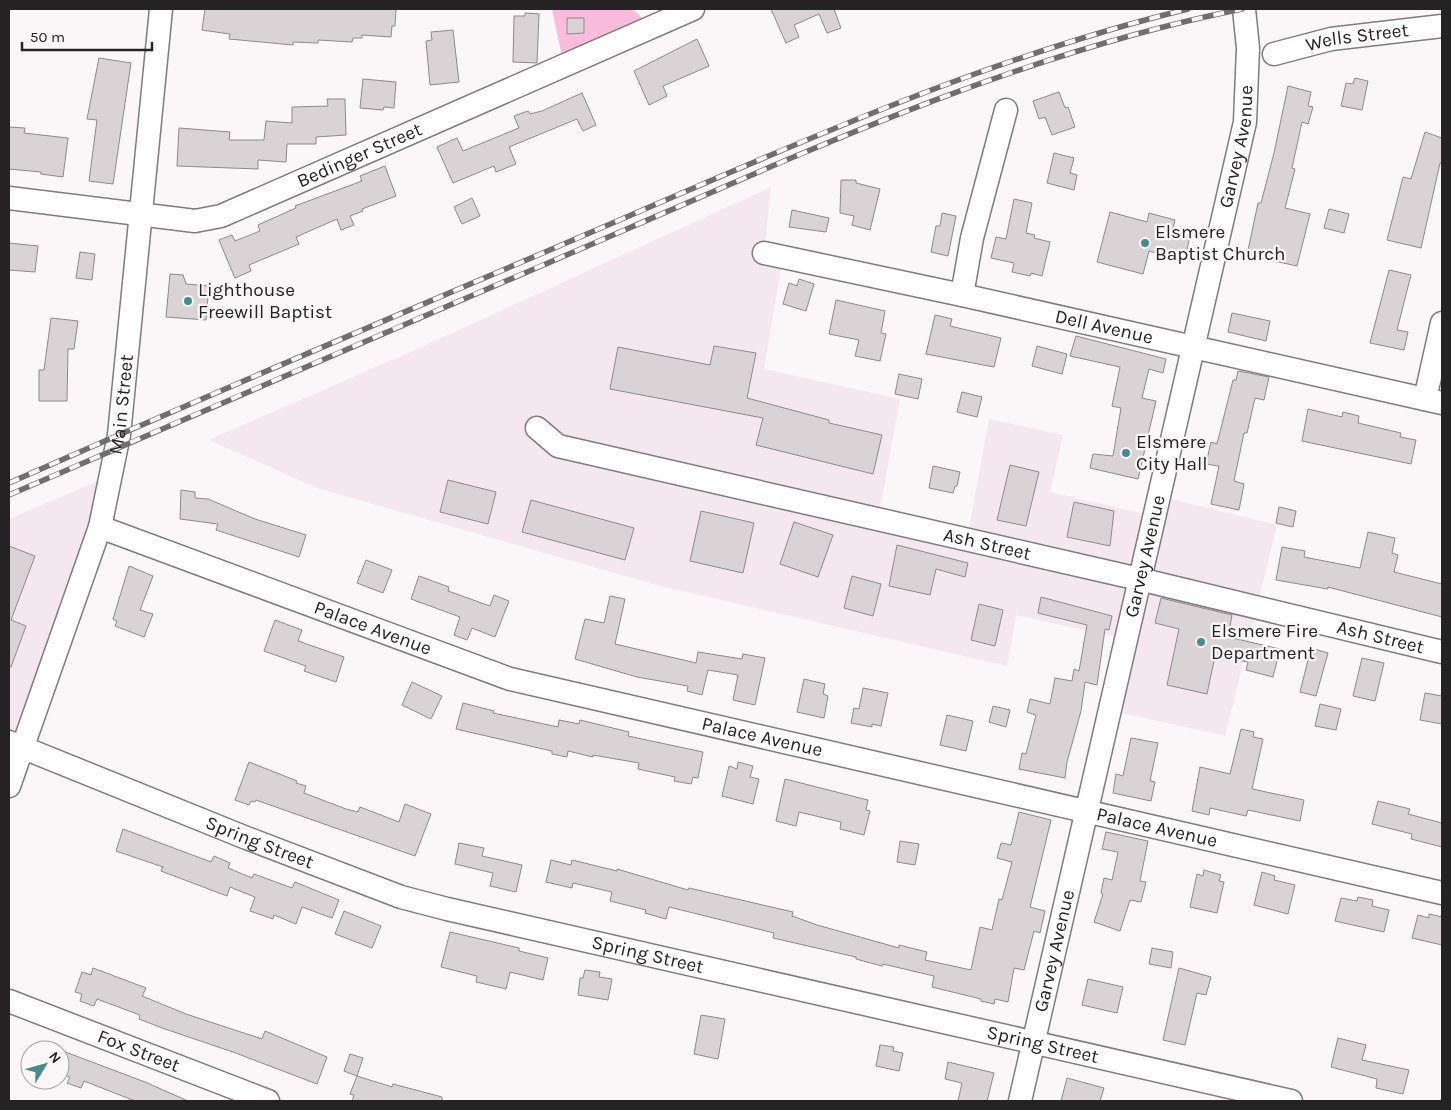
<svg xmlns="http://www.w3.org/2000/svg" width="1451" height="1110" font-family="Karla,sans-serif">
<rect width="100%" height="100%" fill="#fbf6f8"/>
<g fill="#f4e7ee">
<polygon points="771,187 764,253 783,257 764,369 900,399 878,519 967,540 989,419 1063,435 1050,492 1153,516 1159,496 1277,525 1225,736 1109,710 1125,639 1016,615 1007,666 660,586 317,488 209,440 415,350"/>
<polygon points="110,476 9,786 9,519"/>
</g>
<polygon fill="#f9bcdd" points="552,9 633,9 641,17 640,20 562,56"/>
<g fill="#d9d3d6" stroke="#8e898c">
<polygon points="205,9 396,9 395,26 392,26 391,37 362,35 362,38 353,38 352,42 318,40 318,43 293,42 293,45 229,39 230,34 202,30"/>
<polygon points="771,9 834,9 841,28 827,33 819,14 794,25 799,37 786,43"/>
<polygon points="525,13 539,14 537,63 513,62 514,16 525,16"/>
<polygon points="567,18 584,18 584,33 567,34"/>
<polygon points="453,30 459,82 430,85 426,41 432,40 431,32"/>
<polygon points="697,39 709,66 663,86 667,96 649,105 634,71"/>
<polygon points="99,58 131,63 113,184 89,181 97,120 87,119"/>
<polygon points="1355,78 1368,81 1362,110 1341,106 1346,83 1353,84"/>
<polygon points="363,79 396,82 394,108 384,107 383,110 360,108"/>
<polygon points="1288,86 1311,92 1308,106 1313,107 1308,124 1302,122 1292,168 1295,169 1285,208 1310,214 1297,266 1247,255 1258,203 1261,203 1274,153"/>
<polygon points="1059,92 1065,108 1068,107 1075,127 1052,135 1045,117 1039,119 1033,101"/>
<polygon points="582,93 596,125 583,131 577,119 509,147 516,164 496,172 494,166 453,183 437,147 457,138 463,151 519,128 514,116 528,111 530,114 542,111"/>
<polygon points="327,99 345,99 346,135 316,137 316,144 287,144 286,162 258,160 258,169 177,166 179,128 230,132 229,140 264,140 266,121 292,123 292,107 328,106"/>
<polygon points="9,127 25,128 24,133 68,138 63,177 41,174 41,172 9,169"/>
<polygon points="1425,132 1442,138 1442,164 1440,163 1421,248 1387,240 1403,177 1411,179"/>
<polygon points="1054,153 1074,158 1070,173 1077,175 1074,190 1047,183"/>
<polygon points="385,166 396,196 362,209 363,211 350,216 354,225 341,230 337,219 296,237 299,244 249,265 251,271 235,278 219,240 232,235 235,241 260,231 258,225 296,208 295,206 362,181 360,176"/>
<polygon points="841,180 856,180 856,183 880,189 870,230 852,225 854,216 840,213"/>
<polygon points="472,198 480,216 462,224 454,207"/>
<polygon points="1014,199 1032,203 1026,233 1035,235 1034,238 1050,242 1042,276 1031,273 1030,276 1012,272 1014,263 991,258 996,237 1006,239"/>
<polygon points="1329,209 1349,214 1344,233 1324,228"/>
<polygon points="792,210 829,218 826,232 789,227"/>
<polygon points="1110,212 1147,222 1149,213 1175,220 1172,232 1190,236 1186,254 1168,250 1166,256 1149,251 1143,274 1097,262"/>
<polygon points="942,213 956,216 948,256 931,252 936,226 940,226"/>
<polygon points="9,243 38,246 35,272 9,270"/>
<polygon points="80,252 95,254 92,280 76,278"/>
<polygon points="1389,270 1411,275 1397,330 1408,332 1404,350 1370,343"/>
<polygon points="170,274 183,275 186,284 209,286 206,320 166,317"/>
<polygon points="799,279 814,284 806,311 783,304 789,283 797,286"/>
<polygon points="836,300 885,311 881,333 886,334 880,361 855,356 859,340 829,334"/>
<polygon points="1232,313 1270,321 1266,341 1228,332"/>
<polygon points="935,315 952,319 950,326 1001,338 994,367 926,354"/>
<polygon points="51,318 78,321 74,349 68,349 67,401 39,401 39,370 44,370"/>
<polygon points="1076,336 1166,359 1163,373 1149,369 1142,398 1156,401 1138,479 1090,468 1093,454 1113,456 1121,408 1112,406 1120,367 1070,356"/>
<polygon points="714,346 756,353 747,398 829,420 829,423 882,435 873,474 756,445 763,418 610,389 618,347 710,365"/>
<polygon points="1037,346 1067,354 1062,374 1032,366"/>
<polygon points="1238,371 1269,377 1264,400 1255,398 1247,433 1244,433 1234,481 1244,484 1239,510 1211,504 1219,466 1206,464 1211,442 1217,444 1233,380 1236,380"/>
<polygon points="899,374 922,379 918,399 895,394"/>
<polygon points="962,392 982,397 977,417 957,412"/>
<polygon points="1308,409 1342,417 1343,412 1359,416 1358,423 1401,433 1400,437 1416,440 1411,464 1302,441"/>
<polygon points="1010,465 1039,472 1026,526 997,520"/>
<polygon points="933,466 960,472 957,486 955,486 953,493 929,488"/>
<polygon points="448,480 496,492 488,524 440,512"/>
<polygon points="181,490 195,492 195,498 208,499 255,519 306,535 299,557 216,530 218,524 180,519"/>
<polygon points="531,500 634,528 625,560 522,532"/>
<polygon points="1074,502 1114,511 1110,546 1067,537"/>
<polygon points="1279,507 1296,511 1293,527 1276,523"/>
<polygon points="701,511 754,523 743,573 690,561"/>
<polygon points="794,522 833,535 818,577 780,564"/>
<polygon points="1368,532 1395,538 1392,553 1398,555 1394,572 1442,584 1442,617 1328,587 1328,589 1276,580 1282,547 1305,551 1304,557 1360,568"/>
<polygon points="897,545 968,563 965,577 936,569 930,595 889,586"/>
<polygon points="9,546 35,556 11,620 26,626 11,667 9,667"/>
<polygon points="366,560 392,570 383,593 357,583"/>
<polygon points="129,566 153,576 140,610 153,614 144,637 115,626 117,621 113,619"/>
<polygon points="419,576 449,587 448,591 490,606 494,595 509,601 495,637 472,628 467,640 454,635 460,617 411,599"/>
<polygon points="852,576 881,584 873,616 844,608"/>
<polygon points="610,596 625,599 615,644 696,663 698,652 742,659 743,654 765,658 755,705 733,700 738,675 708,670 702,695 687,691 688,686 637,677 575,659 585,619 604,623"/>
<polygon points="1041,597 1112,616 1109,630 1105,629 1097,685 1085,682 1081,711 1067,762 1065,778 1019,769 1022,753 1026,754 1036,715 1027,712 1030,699 1050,704 1055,678 1072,681 1074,669 1079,671 1087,625 1038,613"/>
<polygon points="1161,598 1232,615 1228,637 1280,649 1273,677 1246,670 1248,662 1215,656 1207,694 1167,685 1179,629 1155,623"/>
<polygon points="979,604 1003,610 995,646 971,640"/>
<polygon points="275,620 302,630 298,641 344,657 336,682 304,671 306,666 264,651"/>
<polygon points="1311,648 1328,653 1316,696 1300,692"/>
<polygon points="1362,658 1384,663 1375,701 1353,696"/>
<polygon points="804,679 825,684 823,694 828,696 824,718 797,712"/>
<polygon points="412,682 442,696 431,719 402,705"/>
<polygon points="863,688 888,693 881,726 872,724 872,727 851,723 854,708 859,709"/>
<polygon points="1425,693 1442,696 1442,724 1420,720"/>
<polygon points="463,703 494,711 493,713 558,727 559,720 579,724 580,720 629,732 628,736 703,752 698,778 693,777 691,784 674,781 675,777 638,769 639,763 593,755 593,757 568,751 567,757 552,754 552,751 456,729"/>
<polygon points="1320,704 1341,709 1336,730 1315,726"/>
<polygon points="993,706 1010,710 1006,727 989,722"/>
<polygon points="947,715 973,721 966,751 940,745"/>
<polygon points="1241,729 1254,732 1253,737 1263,739 1252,789 1304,800 1300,821 1248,810 1246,816 1210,808 1209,815 1192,811 1200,767 1230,774"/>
<polygon points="1131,738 1158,743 1150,781 1155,782 1151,801 1113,793 1116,774 1123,776"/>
<polygon points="249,762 297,781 296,783 306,786 304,793 346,809 358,812 360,807 399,822 405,804 431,814 415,856 256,800 255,802 251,801 249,805 235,800"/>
<polygon points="738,762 753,766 750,777 759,779 753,804 722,796 729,766 737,769"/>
<polygon points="785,779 868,800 866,810 870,811 864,835 840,829 841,822 799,812 796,826 776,821"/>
<polygon points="1378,801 1410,809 1408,814 1442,823 1442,847 1411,839 1412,834 1372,824"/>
<polygon points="1019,812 1051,820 1030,907 1045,911 1040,933 1034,931 1024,970 1014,968 1008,1002 995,999 994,1004 981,1001 981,999 932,987 934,976 883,964 882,966 856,959 856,957 773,938 774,933 669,907 666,919 645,913 646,910 610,901 612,892 573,883 572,888 546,882 551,860 571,865 572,860 617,871 617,869 688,890 689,888 793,912 792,916 817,925 899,948 899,945 927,952 925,960 971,970 980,927 992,930 999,899 1002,900 1012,862 997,858 1001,843 1011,845"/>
<polygon points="123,829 211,862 214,856 230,863 228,868 252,878 254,874 292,888 295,882 339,900 332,918 302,907 296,924 274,915 273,919 250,911 255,897 230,887 227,896 161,871 163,867 116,851"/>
<polygon points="1106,832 1148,841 1140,881 1146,882 1141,902 1130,900 1120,931 1094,922 1103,894 1101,893 1104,878 1112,880 1118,852 1102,849"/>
<polygon points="900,841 919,844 915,865 897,862"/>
<polygon points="459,843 484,848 482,856 522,865 516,892 490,886 493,873 455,864"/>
<polygon points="1204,870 1221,875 1219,881 1224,882 1217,913 1190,907 1197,874 1203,876"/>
<polygon points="1262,872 1275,876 1274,880 1295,885 1288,914 1254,905"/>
<polygon points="1358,897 1373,900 1372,906 1389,910 1384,932 1335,921 1341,898 1357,901"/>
<polygon points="344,911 381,926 372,948 335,934"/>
<polygon points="1429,914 1442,917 1442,945 1412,938 1418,915 1429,918"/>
<polygon points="450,932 519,948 519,951 548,958 543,980 510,972 506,989 476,982 477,976 441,967"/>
<polygon points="1152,948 1173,952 1171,968 1149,964"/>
<polygon points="93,968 146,988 142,996 186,1014 262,1039 265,1031 327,1057 317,1084 233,1052 165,1029 139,1019 140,1015 97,999 94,1006 80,1001 82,994 75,992 82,972 91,975"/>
<polygon points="1179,968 1211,977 1206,995 1197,993 1185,1045 1163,1040"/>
<polygon points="585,970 600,972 599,977 612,979 608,1000 578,995 580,978 583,978"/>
<polygon points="1088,979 1123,987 1117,1013 1082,1005"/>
<polygon points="701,1015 725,1019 718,1059 694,1054"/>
<polygon points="1338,1038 1366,1045 1362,1060 1409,1070 1403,1094 1376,1088 1377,1079 1331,1067"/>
<polygon points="880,1045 894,1047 893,1051 903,1053 899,1071 876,1066"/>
<polygon points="60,1050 145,1082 188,1101 135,1101 84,1081 81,1088 67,1083 70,1077 60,1073"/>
<polygon points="350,1054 363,1058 357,1076 344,1071"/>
<polygon points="948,1062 994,1073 987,1101 958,1101 962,1083 945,1079"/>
<polygon points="357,1076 392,1087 393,1084 442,1097 442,1101 352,1101 354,1095 350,1094"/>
<polygon points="1067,1078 1104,1088 1100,1101 1061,1101"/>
</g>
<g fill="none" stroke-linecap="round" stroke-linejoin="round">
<g stroke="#807b7d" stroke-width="25">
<g id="minor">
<path id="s1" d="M 1274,54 L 1331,39 L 1442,26"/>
<path id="s2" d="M 9,198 L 195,221 L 221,216 L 693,9"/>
<path id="s3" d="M 764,253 L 962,295 L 1442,403"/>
<polyline points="962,295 972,238 1006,110"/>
<polyline points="1425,399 1442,323"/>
<path id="s4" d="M 537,428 L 558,446 L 1139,579 L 1442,652"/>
<path id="s5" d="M 100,527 L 510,679 L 1442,893"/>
<path id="s6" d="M 9,742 L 244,837 L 401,897 L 447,909 L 1291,1101"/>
<path id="s7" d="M 9,786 L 100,527 L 119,435 L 161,9"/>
<path id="s8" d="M 9,1001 L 268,1101"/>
<path id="s9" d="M 1020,1101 L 1245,122 L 1248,48 L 1244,9"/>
</g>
</g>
<use href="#minor" stroke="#fff" stroke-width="22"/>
<g stroke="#706d6f" stroke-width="5.5">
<g id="rail">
<path d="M 9,483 C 208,395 408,311 608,225 C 798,143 986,58 1188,9"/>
<path d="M 9,495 C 215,406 421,317 627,229 C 827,142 1027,52 1242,9"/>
</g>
</g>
<use href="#rail" stroke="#fbf6f8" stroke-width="4" stroke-dasharray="11" stroke-linecap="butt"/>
</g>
<g fill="#458d8d" stroke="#fbf6f8" stroke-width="2">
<circle cx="1145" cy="243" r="5"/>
<circle cx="188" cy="301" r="5"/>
<circle cx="1126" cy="453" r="5"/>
<circle cx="1201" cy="642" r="5"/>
</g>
<g text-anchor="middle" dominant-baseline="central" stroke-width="4.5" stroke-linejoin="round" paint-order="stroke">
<g font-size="19" fill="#242223" stroke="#fbf6f8">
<text stroke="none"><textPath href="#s1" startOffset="85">Wells Street</textPath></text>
<text stroke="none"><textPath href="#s9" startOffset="979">Garvey Avenue</textPath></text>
<text stroke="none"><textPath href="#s2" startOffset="365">Bedinger Street</textPath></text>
<text stroke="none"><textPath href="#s3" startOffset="348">Dell Avenue</textPath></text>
<text stroke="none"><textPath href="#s7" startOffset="399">Main Street</textPath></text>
<text stroke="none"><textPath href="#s4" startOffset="468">Ash Street</textPath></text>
<text stroke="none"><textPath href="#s9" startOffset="559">Garvey Avenue</textPath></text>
<text stroke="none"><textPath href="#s5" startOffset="291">Palace Avenue</textPath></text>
<text stroke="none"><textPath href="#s4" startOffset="872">Ash Street</textPath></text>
<text stroke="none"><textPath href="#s5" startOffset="696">Palace Avenue</textPath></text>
<text stroke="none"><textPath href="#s5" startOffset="1101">Palace Avenue</textPath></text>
<text stroke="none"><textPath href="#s6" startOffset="270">Spring Street</textPath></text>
<text stroke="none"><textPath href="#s9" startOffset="154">Garvey Avenue</textPath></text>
<text stroke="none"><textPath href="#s6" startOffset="675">Spring Street</textPath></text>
<text stroke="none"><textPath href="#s6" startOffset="1080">Spring Street</textPath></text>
<text stroke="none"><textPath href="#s8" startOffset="139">Fox Street</textPath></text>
</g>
<g font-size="19" fill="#242223" stroke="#fbf6f8" text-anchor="start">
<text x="1155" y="232">Elsmere<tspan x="1155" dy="22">Baptist Church</tspan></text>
<text x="198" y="290">Lighthouse<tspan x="198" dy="22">Freewill Baptist</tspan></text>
<text x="1136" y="442">Elsmere<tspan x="1136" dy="22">City Hall</tspan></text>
<text x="1211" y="631">Elsmere Fire<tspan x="1211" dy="22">Department</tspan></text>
</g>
</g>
<rect width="1451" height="1110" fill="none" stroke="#242223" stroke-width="20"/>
<g transform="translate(45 1065) rotate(53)"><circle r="24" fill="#fbf6f8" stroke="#a5a1a3"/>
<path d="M0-4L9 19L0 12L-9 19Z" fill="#458d8d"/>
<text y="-8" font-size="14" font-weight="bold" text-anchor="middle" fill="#242223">N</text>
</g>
<path d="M22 42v8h130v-8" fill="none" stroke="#242223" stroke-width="2.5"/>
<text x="30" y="42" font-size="15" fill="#242223" stroke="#fbf6f8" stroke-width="4" paint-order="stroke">50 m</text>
</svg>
